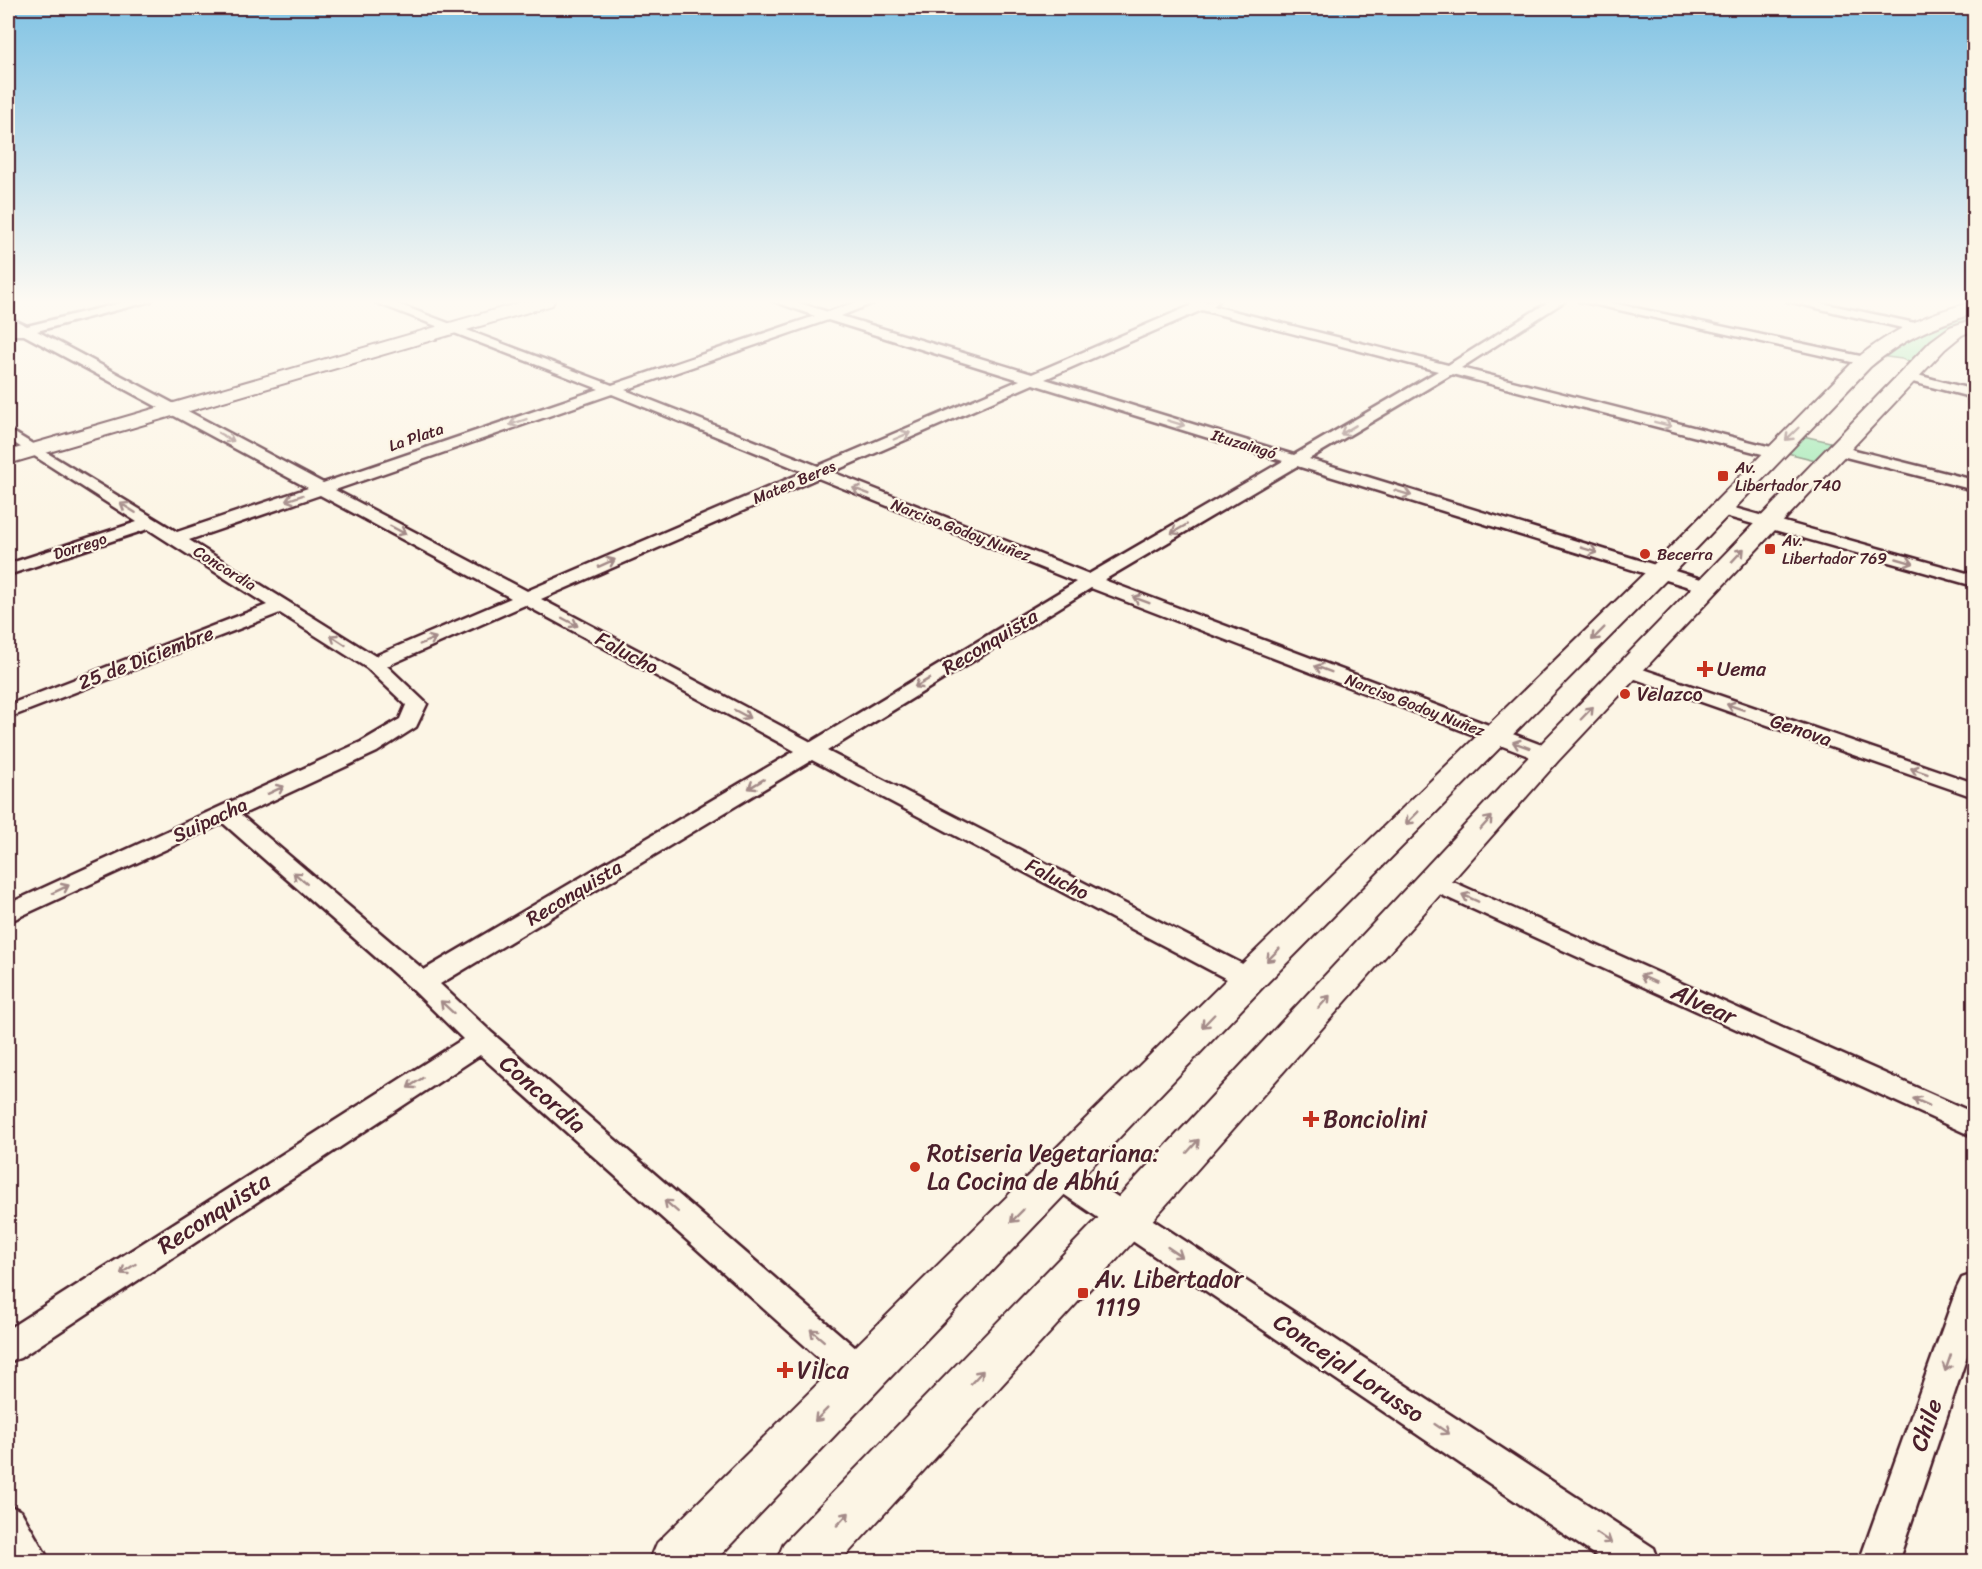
<svg xmlns="http://www.w3.org/2000/svg" width="1982" height="1569" font-family="Sriracha,sans-serif">
<rect width="100%" height="100%" fill="#fcf5e5"/>
<filter id="ink" filterUnits="userSpaceOnUse"><feTurbulence type="fractalNoise" baseFrequency=".0167" numOctaves="2"/><feDisplacementMap in="SourceGraphic" scale="12" xChannelSelector="R" yChannelSelector="G"/><feConvolveMatrix kernelMatrix="1 2 1 2 8 2 1 2 1" color-interpolation-filters="sRGB"/></filter>
<g filter="url(#ink)">
<g fill="#a3e9b6" stroke="#768470" stroke-width="1.5">
<polygon points="1974,312 1974,318 1946,331 1916,365 1902,359 1879,356 1936,324"/>
<polygon points="1803,436 1835,443 1828,463 1775,450"/>
</g>
<g fill="none" stroke-linecap="round" stroke-linejoin="round">
<g stroke="#4a1f2b" stroke-width="5">
<g id="street">
<path d="M 129,301 L 151,301 L 37,331 L 323,483 L 599,389 L 372,301 L 390,301 L 612,385 L 815,316 L 773,301 L 793,301 L 828,312 L 859,301 L 878,301 L 841,316 L 1032,374 L 1190,306 L 1191,302 L 1219,301 L 1213,306 L 1448,365 L 1550,301 L 1565,301 L 1461,368 L 1779,449 L 1782,452 L 1774,457 L 1452,374 L 1309,459 L 1714,583 L 1717,587 L 1714,591 L 1702,591 L 1297,466 L 1104,580 L 1555,750 L 1558,755 L 1555,760 L 1539,760 L 1091,588 L 827,751 L 1258,972 L 1262,979 L 1258,986 L 1249,988 L 1240,986 L 812,760 L 440,984 L 492,1033 L 873,1363 L 878,1374 L 873,1385 L 861,1390 L 849,1385 L 480,1055 L 20,1358 L 8,1362 L 8,1329 L 463,1039 L 413,990 L 223,823 L 8,922 L 8,904 L 361,742 L 400,719 L 406,705 L 367,668 L 280,613 L 8,718 L 8,705 L 267,605 L 148,529 L 8,575 L 8,564 L 137,522 L 8,439 L 8,429 L 177,532 L 308,488 L 24,335 L 13,335 L 14,329 L 8,326 L 8,317 L 27,326 ZM 1202,310 L 1438,371 L 1294,455 L 1045,379 ZM 828,320 L 1020,380 L 818,466 L 625,390 ZM 1033,384 L 1283,461 L 1089,574 L 832,472 ZM 612,394 L 804,472 L 527,591 L 335,490 ZM 818,478 L 1076,582 L 811,742 L 541,599 ZM 320,495 L 511,598 L 375,656 L 189,540 ZM 525,605 L 795,751 L 424,970 L 241,815 L 377,752 L 416,727 L 427,704 L 387,666 Z"/>
<polygon points="1579,301 1603,301 1865,357 1872,361 1865,365"/>
<polygon points="1787,301 1812,301 1915,323 1921,327 1915,331"/>
<polygon points="1910,373 1974,390 1974,398 1905,380 1905,374"/>
<polygon points="1839,446 1974,480 1974,490 1834,454 1831,451 1834,448"/>
<polygon points="1720,504 1974,575 1974,586 1714,513 1712,509 1714,505"/>
<polygon points="1628,664 1974,783 1974,797 1621,674 1618,670 1621,666"/>
<polygon points="1433,873 1974,1113 1974,1137 1424,887 1421,881 1424,875"/>
<polygon points="1058,1162 1069,1165 1654,1548 1659,1562 1605,1562 1047,1183 1043,1174 1047,1165"/>
<polygon points="1974,1274 1974,1335 1898,1562 1859,1562 1957,1288 1962,1278"/>
<polygon points="8,1505 21,1511 50,1562 9,1562"/>
</g>
</g>
<g stroke="#4a1f2b" stroke-width="4">
<g id="secondary">
<polygon points="526,301 554,301 552,305 8,464 8,451"/>
<path d="M 1974,302 L 1974,313 C 1930,328 1906,337 1870,367 L 1669,577 L 1262,988 L 714,1562 L 649,1562 L 657,1543 L 1236,970 L 1651,567 L 1856,359 C 1893,329 1928,313 1974,302 Z"/>
<polygon points="1974,319 1974,330 1962,335 1945,349 1558,761 1142,1232 840,1562 776,1562 784,1543 1110,1206 1536,749 1931,341 1950,327"/>
</g>
</g>
<use href="#street" fill="#fcf5e5" fill-rule="evenodd"/>
<use href="#secondary" fill="#fcf5e5" fill-rule="evenodd"/>
</g>
<defs><path id="oneway-shaft" d="M-6 0H5M1.5-3L5.5 0L1.5 3" fill="none" stroke-width="1.6" stroke-linecap="round" stroke-linejoin="round" transform="scale(1.5)"/></defs>
<g stroke="#a38a88">
<use href="#oneway-shaft" transform="translate(518 422) rotate(161)"/>
<use href="#oneway-shaft" transform="translate(1176 423) rotate(17)"/>
<use href="#oneway-shaft" transform="translate(1663 424) rotate(14)"/>
<use href="#oneway-shaft" transform="translate(1348 430) rotate(149)"/>
<use href="#oneway-shaft" transform="translate(1792 434) rotate(136)"/>
<use href="#oneway-shaft" transform="translate(902 436) rotate(-23)"/>
<use href="#oneway-shaft" transform="translate(226 437) rotate(28)"/>
<use href="#oneway-shaft" transform="translate(861 491) rotate(-159)"/>
<use href="#oneway-shaft" transform="translate(1403 493) rotate(17)"/>
<use href="#oneway-shaft" transform="translate(294 498) rotate(161)"/>
<use href="#oneway-shaft" transform="translate(128 508) rotate(-148)"/>
<use href="#oneway-shaft" transform="translate(1179 529) rotate(150)"/>
<use href="#oneway-shaft" transform="translate(398 530) rotate(28)"/>
<use href="#oneway-shaft" transform="translate(1589 550) rotate(17)"/>
<use href="#oneway-shaft" transform="translate(1738 555) rotate(-47)"/>
<use href="#oneway-shaft" transform="translate(1905 561) rotate(16)"/>
<use href="#oneway-shaft" transform="translate(607 563) rotate(-24)"/>
<use href="#oneway-shaft" transform="translate(1141 600) rotate(-159)"/>
<use href="#oneway-shaft" transform="translate(570 622) rotate(28)"/>
<use href="#oneway-shaft" transform="translate(1598 634) rotate(135)"/>
<use href="#oneway-shaft" transform="translate(338 640) rotate(-147)"/>
<use href="#oneway-shaft" transform="translate(428 641) rotate(-23)"/>
<use href="#oneway-shaft" transform="translate(1323 669) rotate(-159)"/>
<use href="#oneway-shaft" transform="translate(922 683) rotate(149)"/>
<use href="#oneway-shaft" transform="translate(1735 707) rotate(-161)"/>
<use href="#oneway-shaft" transform="translate(1587 713) rotate(-46)"/>
<use href="#oneway-shaft" transform="translate(742 714) rotate(28)"/>
<use href="#oneway-shaft" transform="translate(1521 745) rotate(-160)"/>
<use href="#oneway-shaft" transform="translate(1919 771) rotate(-161)"/>
<use href="#oneway-shaft" transform="translate(756 784) rotate(149)"/>
<use href="#oneway-shaft" transform="translate(276 790) rotate(-25)"/>
<use href="#oneway-shaft" transform="translate(1412 818) rotate(135)"/>
<use href="#oneway-shaft" transform="translate(1486 823) rotate(-48)"/>
<use href="#oneway-shaft" transform="translate(300 878) rotate(-139)"/>
<use href="#oneway-shaft" transform="translate(61 889) rotate(-25)"/>
<use href="#oneway-shaft" transform="translate(1470 898) rotate(-156)"/>
<use href="#oneway-shaft" transform="translate(1273 955) rotate(135)"/>
<use href="#oneway-shaft" transform="translate(1648 979) rotate(-156)"/>
<use href="#oneway-shaft" transform="translate(1324 1002) rotate(-48)"/>
<use href="#oneway-shaft" transform="translate(447 1007) rotate(-137)"/>
<use href="#oneway-shaft" transform="translate(1208 1021) rotate(134)"/>
<use href="#oneway-shaft" transform="translate(415 1083) rotate(147)"/>
<use href="#oneway-shaft" transform="translate(1921 1102) rotate(-156)"/>
<use href="#oneway-shaft" transform="translate(1193 1146) rotate(-48)"/>
<use href="#oneway-shaft" transform="translate(671 1206) rotate(-139)"/>
<use href="#oneway-shaft" transform="translate(1017 1216) rotate(135)"/>
<use href="#oneway-shaft" transform="translate(1175 1252) rotate(34)"/>
<use href="#oneway-shaft" transform="translate(128 1269) rotate(147)"/>
<use href="#oneway-shaft" transform="translate(817 1335) rotate(-139)"/>
<use href="#oneway-shaft" transform="translate(1948 1363) rotate(109)"/>
<use href="#oneway-shaft" transform="translate(977 1377) rotate(-47)"/>
<use href="#oneway-shaft" transform="translate(821 1415) rotate(135)"/>
<use href="#oneway-shaft" transform="translate(1442 1429) rotate(34)"/>
<use href="#oneway-shaft" transform="translate(843 1519) rotate(-47)"/>
<use href="#oneway-shaft" transform="translate(1604 1538) rotate(34)"/>
</g>
</g>
<linearGradient id="sky" x2="0" y2="1"><stop stop-color="#81c3e4"/><stop offset="0.58" stop-color="#fefaf3"/><stop offset="1" stop-color="#fefaf3" stop-opacity="0"/></linearGradient>
<rect width="1982" height="521" fill="url(#sky)"/>
<g fill="#c8321e" stroke="#fcf5e5" stroke-width="2">
<rect x="1717" y="470" width="12" height="12" rx="3"/>
<rect x="1764" y="543" width="12" height="12" rx="3"/>
<circle cx="1645" cy="554" r="6"/>
<path d="M1702 660h6v6h6v6h-6v6h-6v-6h-6v-6h6z"/>
<circle cx="1625" cy="694" r="6"/>
<path d="M1308 1110h6v6h6v6h-6v6h-6v-6h-6v-6h6z"/>
<circle cx="915" cy="1167" r="6"/>
<rect x="1077" y="1287" width="12" height="12" rx="3"/>
<path d="M782 1361h6v6h6v6h-6v6h-6v-6h-6v-6h6z"/>
</g>
<g text-anchor="middle" dominant-baseline="central" stroke-width="4.5" stroke-linejoin="round" paint-order="stroke">
<g font-size="16" fill="#4a1f2b" stroke="#fcf5e5">
<text transform="translate(416 437) rotate(-19)">La Plata</text>
<text transform="translate(1244 444) rotate(17)">Ituzaingó</text>
<text transform="translate(794 482) rotate(-23)">Mateo Beres</text>
<text transform="translate(961 530) rotate(21)">Narciso Godoy Nuñez</text>
<text transform="translate(80 546) rotate(-18)">Dorrego</text>
<text transform="translate(225 568) rotate(32)">Concordia</text>
<text transform="translate(1415 705) rotate(21)">Narciso Godoy Nuñez</text>
</g>
<g font-size="16" fill="#4a1f2b" stroke="#fcf5e5" text-anchor="start">
<text x="1735" y="467">Av.<tspan x="1735" dy="18">Libertador 740</tspan></text>
<text x="1782" y="540">Av.<tspan x="1782" dy="18">Libertador 769</tspan></text>
<text x="1657" y="554">Becerra</text>
</g>
<g font-size="20" fill="#4a1f2b" stroke="#fcf5e5">
<text transform="translate(990 642) rotate(-31)">Reconquista</text>
<text transform="translate(627 653) rotate(28)">Falucho</text>
<text transform="translate(146 658) rotate(-21)">25 de Diciembre</text>
<text transform="translate(1801 730) rotate(19)">Genova</text>
<text transform="translate(210 820) rotate(-25)">Suipacha</text>
<text transform="translate(1057 879) rotate(27)">Falucho</text>
<text transform="translate(574 893) rotate(-31)">Reconquista</text>
</g>
<g font-size="20" fill="#4a1f2b" stroke="#fcf5e5" text-anchor="start">
<text x="1717" y="669">Uema</text>
<text x="1637" y="694">Velazco</text>
</g>
<g font-size="24" fill="#4a1f2b" stroke="#fcf5e5">
<text transform="translate(1704 1004) rotate(24)">Alvear</text>
<text transform="translate(543 1094) rotate(41)">Concordia</text>
<text transform="translate(214 1213) rotate(-33)">Reconquista</text>
<text transform="translate(1349 1368) rotate(34)">Concejal Lorusso</text>
<text transform="translate(1926 1425) rotate(-71)">Chile</text>
</g>
<g font-size="24" fill="#4a1f2b" stroke="#fcf5e5" text-anchor="start">
<text x="1323" y="1119">Bonciolini</text>
<text x="927" y="1153">Rotiseria Vegetariana:<tspan x="927" dy="28">La Cocina de Abhú</tspan></text>
<text x="1095" y="1279">Av. Libertador<tspan x="1095" dy="28">1119</tspan></text>
<text x="797" y="1370">Vilca</text>
</g>
</g>
<rect width="1982" height="1569" fill="none" stroke="#fcf5e5" stroke-width="30"/>
<rect x="15" y="15" width="1952" height="1539" fill="none" stroke="#4a1f2b" stroke-width="2" filter="url(#ink)"/>
</svg>
